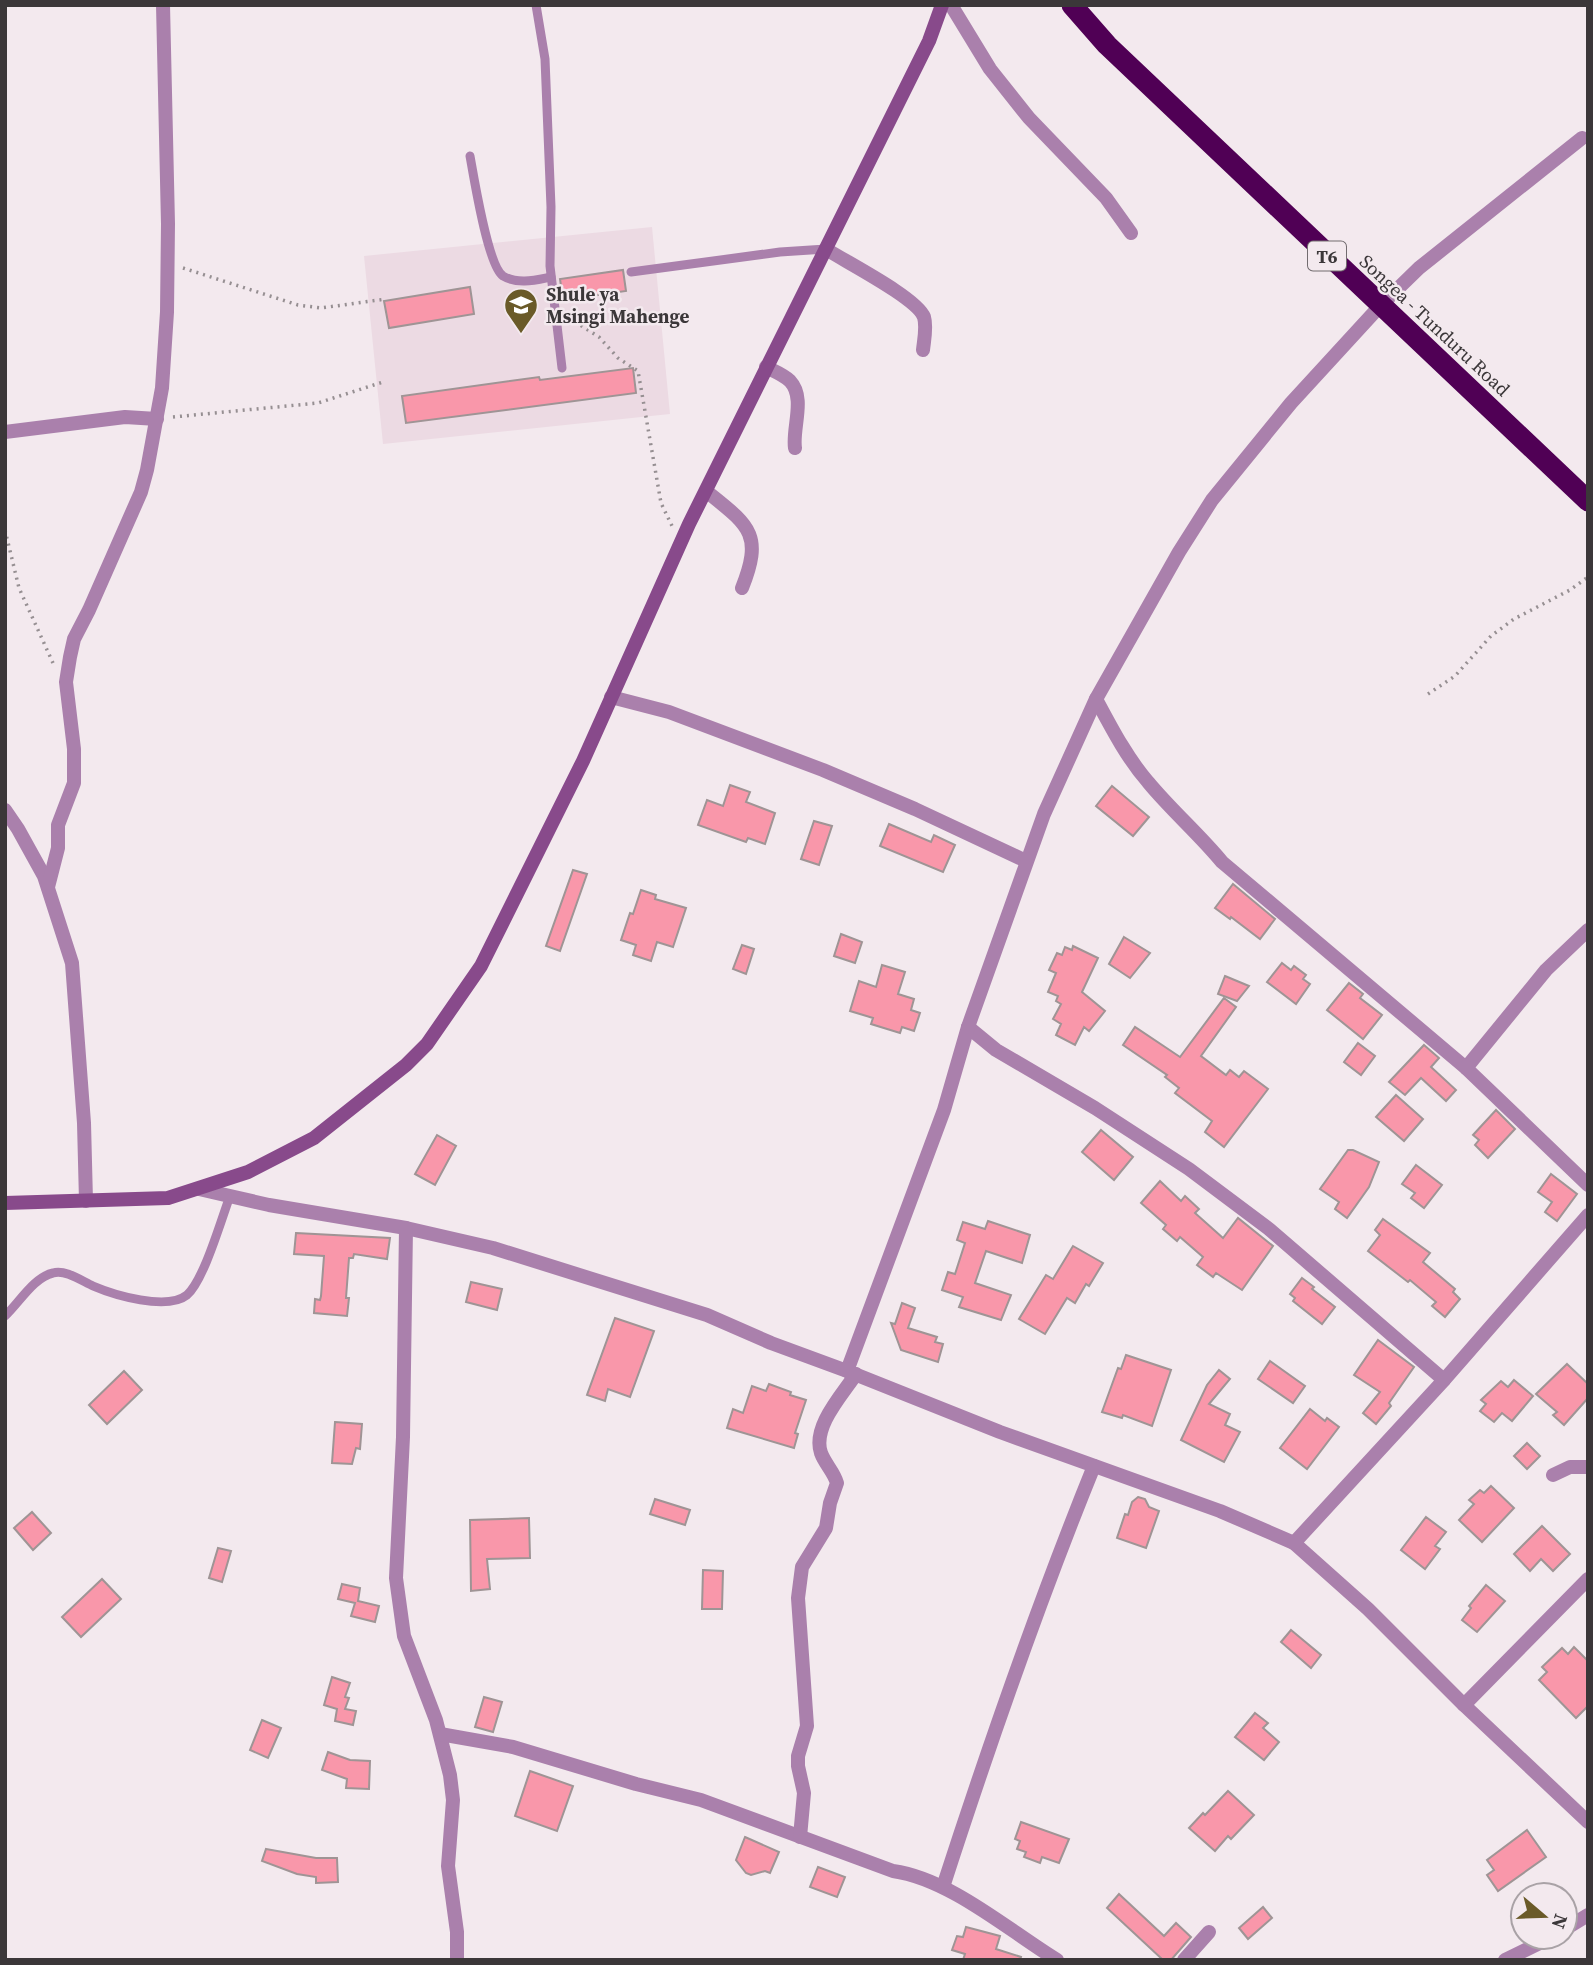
<svg xmlns="http://www.w3.org/2000/svg" width="1593" height="1965" font-family="'Source Serif 4',serif">
<rect width="100%" height="100%" fill="#f3e9ee"/>
<polygon fill="#ecdae3" points="652,227 670,414 383,444 364,256"/>
<g fill="#f997aa" stroke="#9f9495" stroke-width="2">
<polygon points="623,270 626,291 563,300 560,279"/>
<polygon points="470,287 474,314 389,328 384,301"/>
<polygon points="633,368 636,393 406,423 402,396 539,377 540,380"/>
<polygon points="730,785 750,792 746,802 775,813 765,844 748,838 746,842 698,825 707,800 723,806"/>
<polygon points="1112,786 1149,817 1133,836 1096,806"/>
<polygon points="814,821 832,826 819,865 801,859"/>
<polygon points="889,824 931,842 934,835 955,845 943,872 880,846"/>
<polygon points="573,870 587,874 560,951 546,946"/>
<polygon points="1233,884 1275,919 1260,939 1231,917 1230,919 1215,908"/>
<polygon points="641,890 656,895 655,899 686,908 673,947 657,942 651,961 633,955 636,945 621,940 630,913 633,914"/>
<polygon points="841,934 862,942 855,963 834,956"/>
<polygon points="1124,937 1150,953 1130,978 1109,964"/>
<polygon points="742,945 754,949 746,974 733,969"/>
<polygon points="1073,946 1098,958 1082,992 1105,1011 1089,1031 1084,1027 1075,1045 1056,1035 1061,1024 1053,1019 1061,1004 1056,1001 1058,996 1048,992 1056,973 1049,970 1057,953 1062,955 1065,947 1072,950"/>
<polygon points="1282,963 1291,970 1294,966 1306,975 1303,979 1310,984 1296,1004 1267,982"/>
<polygon points="882,965 905,972 898,994 914,999 911,1010 920,1013 914,1031 902,1027 900,1033 871,1024 873,1018 850,1011 859,981 876,987"/>
<polygon points="1225,976 1249,986 1237,1001 1218,994"/>
<polygon points="1349,983 1363,994 1360,998 1382,1015 1363,1039 1327,1010"/>
<polygon points="1224,998 1236,1007 1201,1056 1226,1075 1230,1070 1239,1077 1244,1071 1268,1089 1224,1147 1205,1132 1212,1121 1175,1093 1179,1088 1165,1077 1167,1075 1123,1045 1135,1027 1180,1057"/>
<polygon points="1358,1043 1375,1056 1361,1075 1344,1062"/>
<polygon points="1424,1045 1439,1058 1431,1067 1456,1090 1446,1101 1421,1078 1405,1095 1389,1082"/>
<polygon points="1396,1095 1423,1119 1404,1141 1376,1117"/>
<polygon points="1496,1110 1515,1129 1488,1158 1475,1145 1479,1140 1473,1135"/>
<polygon points="1101,1130 1133,1157 1114,1180 1082,1152"/>
<polygon points="437,1135 456,1146 435,1185 415,1174"/>
<polygon points="1348,1150 1353,1150 1379,1162 1369,1187 1347,1218 1335,1209 1339,1202 1320,1189"/>
<polygon points="1416,1165 1442,1185 1424,1208 1411,1198 1415,1193 1402,1184"/>
<polygon points="1551,1174 1577,1194 1557,1221 1545,1212 1552,1202 1538,1192"/>
<polygon points="1160,1181 1181,1201 1185,1196 1199,1209 1195,1213 1223,1238 1238,1218 1273,1246 1242,1290 1216,1273 1213,1277 1197,1265 1203,1257 1180,1237 1177,1241 1163,1229 1166,1225 1141,1203"/>
<polygon points="1383,1219 1430,1253 1423,1262 1455,1289 1453,1292 1460,1299 1445,1317 1432,1306 1436,1302 1410,1280 1408,1282 1368,1251 1380,1235 1375,1230"/>
<polygon points="988,1221 1030,1235 1022,1263 986,1251 975,1283 1011,1295 1001,1320 959,1307 963,1297 942,1290 948,1272 955,1274 965,1243 957,1240 963,1222 985,1229"/>
<polygon points="296,1233 390,1238 387,1259 354,1254 353,1258 349,1258 346,1298 349,1298 347,1316 314,1313 315,1299 320,1300 321,1296 324,1256 294,1254"/>
<polygon points="1073,1246 1103,1263 1089,1286 1086,1284 1075,1303 1067,1298 1045,1334 1019,1319 1046,1275 1053,1279"/>
<polygon points="1302,1278 1314,1287 1312,1289 1335,1307 1322,1324 1293,1301 1295,1298 1290,1294"/>
<polygon points="471,1282 502,1289 497,1310 466,1302"/>
<polygon points="902,1303 915,1308 908,1328 937,1337 935,1342 943,1344 938,1362 901,1350 891,1323 895,1324"/>
<polygon points="615,1318 654,1331 630,1397 608,1389 605,1401 587,1395"/>
<polygon points="1378,1340 1414,1367 1389,1403 1391,1406 1376,1424 1363,1413 1380,1392 1354,1375"/>
<polygon points="1126,1355 1171,1370 1152,1426 1123,1415 1122,1418 1102,1412 1118,1368 1121,1369"/>
<polygon points="1270,1361 1305,1386 1293,1403 1258,1379"/>
<polygon points="1567,1364 1588,1384 1588,1398 1564,1425 1553,1415 1557,1412 1536,1394"/>
<polygon points="1219,1370 1230,1379 1209,1404 1230,1414 1225,1425 1240,1432 1224,1462 1181,1440 1207,1385"/>
<polygon points="124,1371 142,1390 107,1424 89,1405"/>
<polygon points="1514,1380 1533,1396 1512,1421 1502,1413 1494,1422 1480,1411 1486,1404 1481,1400 1501,1381 1508,1387"/>
<polygon points="769,1384 791,1392 790,1395 806,1400 795,1433 798,1434 794,1448 727,1428 733,1409 743,1413 752,1386 766,1391"/>
<polygon points="1310,1409 1325,1421 1327,1418 1339,1427 1307,1469 1280,1448"/>
<polygon points="335,1422 362,1424 360,1449 356,1448 352,1464 332,1463"/>
<polygon points="1527,1443 1540,1456 1527,1469 1514,1456"/>
<polygon points="1491,1486 1514,1508 1482,1542 1459,1520 1474,1504 1469,1500 1480,1490 1484,1493"/>
<polygon points="1138,1497 1145,1499 1149,1507 1159,1511 1146,1548 1117,1538 1125,1514 1128,1515 1132,1502"/>
<polygon points="655,1499 690,1510 685,1525 650,1514"/>
<polygon points="32,1512 51,1533 33,1550 14,1528"/>
<polygon points="1426,1517 1446,1532 1435,1546 1440,1549 1425,1569 1401,1550"/>
<polygon points="529,1518 530,1558 487,1559 490,1589 471,1591 470,1520"/>
<polygon points="1542,1526 1570,1554 1553,1571 1541,1559 1530,1571 1514,1554"/>
<polygon points="218,1548 231,1551 222,1582 209,1578"/>
<polygon points="703,1570 723,1571 722,1609 702,1609"/>
<polygon points="102,1579 121,1599 81,1637 62,1617"/>
<polygon points="342,1584 360,1588 358,1601 379,1606 375,1622 351,1616 355,1603 338,1599"/>
<polygon points="1486,1585 1505,1601 1477,1632 1462,1620 1471,1608 1469,1606"/>
<polygon points="1291,1630 1321,1655 1311,1668 1281,1642"/>
<polygon points="1574,1647 1588,1661 1588,1706 1576,1718 1539,1680 1547,1672 1542,1667 1562,1648 1568,1654"/>
<polygon points="332,1677 350,1683 345,1697 349,1698 345,1709 356,1711 353,1725 335,1721 337,1709 324,1705"/>
<polygon points="484,1697 502,1702 493,1732 475,1727"/>
<polygon points="1255,1713 1268,1723 1263,1728 1279,1742 1264,1760 1235,1737"/>
<polygon points="262,1720 281,1728 268,1758 250,1750"/>
<polygon points="328,1752 350,1760 370,1761 369,1789 346,1788 347,1779 322,1770"/>
<polygon points="530,1771 573,1786 557,1831 515,1816"/>
<polygon points="1228,1791 1254,1815 1231,1839 1228,1836 1215,1851 1189,1828 1203,1813 1205,1815"/>
<polygon points="1021,1822 1069,1839 1059,1863 1042,1857 1040,1863 1024,1857 1026,1852 1017,1849 1020,1841 1015,1839"/>
<polygon points="1527,1830 1546,1857 1498,1891 1487,1875 1494,1870 1487,1860"/>
<polygon points="745,1837 779,1852 770,1873 765,1871 751,1875 746,1873 736,1860"/>
<polygon points="266,1849 316,1858 337,1858 338,1882 316,1883 316,1877 297,1874 262,1861"/>
<polygon points="818,1867 845,1877 837,1897 810,1887"/>
<polygon points="1119,1894 1164,1936 1176,1923 1191,1937 1171,1960 1163,1960 1107,1908"/>
<polygon points="1263,1907 1272,1918 1248,1939 1239,1928"/>
<polygon points="966,1927 1000,1936 996,1949 1021,1957 1020,1960 963,1960 965,1954 952,1950 957,1936 963,1937"/>
</g>
<g fill="none" stroke-linecap="round" stroke-linejoin="round">
<g stroke="#968f92" stroke-width="3.5" stroke-dasharray="2 5" stroke-linecap="butt">
<polyline points="183,268 298,305 321,308 386,299"/>
<polyline points="569,318 599,337 618,358 638,371 661,503 672,526"/>
<polyline points="173,417 318,403 383,382"/>
<polyline points="5,530 19,588 53,663"/>
<polyline points="1428,694 1455,676 1491,636 1514,619 1570,590 1588,577"/>
</g>
<g stroke="#aa80ac" stroke-width="9">
<polyline points="536,5 545,59 551,207 550,266 562,368"/>
<path d="M 470,156 C 474,178 488,266 503,276 C 518,285 536,280 551,277"/>
<polyline points="631,272 780,252 826,249"/>
<path d="M 5,1316 C 19,1303 34,1277 53,1273 C 65,1269 82,1281 93,1286 C 114,1295 167,1311 187,1295 C 204,1280 221,1220 230,1196"/>
</g>
<g stroke="#aa80ac" stroke-width="14">
<polyline points="951,5 990,69 1029,118 1106,198 1131,233"/>
<path d="M 826,249 C 846,262 917,298 924,317 C 927,327 924,340 923,350"/>
<path d="M 766,367 C 774,371 784,375 790,381 C 806,398 792,428 795,448"/>
<polyline points="5,432 125,417 157,419"/>
<path d="M 706,491 C 748,525 764,533 742,588"/>
<polyline points="611,697 669,712 823,770 915,809 1026,861"/>
<path d="M 1096,699 C 1111,727 1127,758 1148,782 C 1171,810 1199,834 1222,862 L 1466,1068 L 1588,1185"/>
<polyline points="5,810 18,829 44,876 72,963 84,1123 86,1201"/>
<polyline points="48,887 58,848 58,825 74,783 74,749 66,682 70,657 74,639 89,610 141,492 147,470 162,388 167,312 168,224 163,5"/>
<polyline points="968,1027 996,1050 1095,1108 1189,1169 1269,1229 1444,1380"/>
<polyline points="1466,1068 1546,970 1588,930"/>
<polyline points="199,1189 269,1205 406,1228 493,1248 707,1315 771,1343 847,1371 1000,1432 1220,1511 1294,1543 1368,1609 1464,1705 1588,1822"/>
<polyline points="406,1228 403,1437 396,1578 404,1636 436,1720 450,1775 453,1800 448,1866 457,1932 457,1960"/>
<polyline points="847,1371 944,1110 968,1027 1044,814 1096,699 1179,552 1212,500 1291,403 1380,306 1419,268 1582,138"/>
<polyline points="1553,1475 1570,1467 1588,1467"/>
<polyline points="1294,1543 1444,1380 1588,1215"/>
<polyline points="1464,1705 1588,1579"/>
<path d="M 440,1734 L 513,1747 L 636,1784 L 701,1800 L 893,1871 C 950,1879 1008,1930 1057,1960"/>
<path d="M 800,1837 L 804,1793 L 798,1766 L 798,1756 L 807,1726 L 798,1598 L 802,1567 L 826,1528 L 830,1503 L 837,1483 C 834,1472 825,1464 821,1453 C 812,1427 842,1395 856,1374"/>
<path d="M 943,1887 C 989,1745 1038,1604 1094,1466"/>
<polyline points="1565,1929 1588,1915"/>
<polyline points="1184,1960 1209,1932"/>
<polyline points="1505,1960 1552,1937"/>
</g>
<polyline stroke="#884a8b" stroke-width="14" points="5,1203 168,1198 248,1172 314,1138 406,1065 427,1044 481,966 583,761 689,524 929,41 942,5"/>
<polyline stroke="#500055" stroke-width="21" points="1072,5 1107,45 1588,501"/>
</g>
<defs>
<g id="school-pin" transform="scale(1.75)"><path d="M0 17L-7.5 6A9.5 9.5 0 1 1 7.5 6Z" fill="#6a5a28" stroke="#f3e9ee"/><path d="M0-5L7-2L0 1L-7-2ZM-4 1L0 2.5L4 1V4Q0 6-4 4Z" fill="#fff"/></g>
</defs>
<g fill-rule="evenodd">
<use href="#school-pin" x="521" y="305"/>
</g>
<g text-anchor="middle" dominant-baseline="central" stroke-width="5" stroke-linejoin="round" paint-order="stroke">
<rect fill="#f3e9ee" stroke="#726c6f" stroke-width="2" x="1308" y="241.5" width="38" height="29" rx="5"/>
<g font-size="18" font-weight="bold" fill="#3b3739">
<text x="1327" y="256">T6</text>
</g>
<g font-size="19" font-weight="bold" fill="#3b3739" stroke="#f3e9ee" text-anchor="start">
<text x="546" y="294">Shule ya<tspan x="546" dy="22">Msingi Mahenge</tspan></text>
</g>
<g font-size="19" fill="#3b3739" stroke="#f3e9ee">
<text transform="translate(1435 325) rotate(43)">Songea - Tunduru Road</text>
</g>
</g>
<rect width="1593" height="1965" fill="none" stroke="#3b3739" stroke-width="14"/>
<g transform="translate(1544 1916) rotate(109)"><circle r="33" fill="#f3e9ee" stroke="#a9a2a6" stroke-width="2"/>
<path d="M0-5L12 26L0 18L-12 26Z" fill="#6a5a28"/>
<text y="-10" font-size="19" font-weight="bold" text-anchor="middle" fill="#3b3739">N</text>
</g>
</svg>
